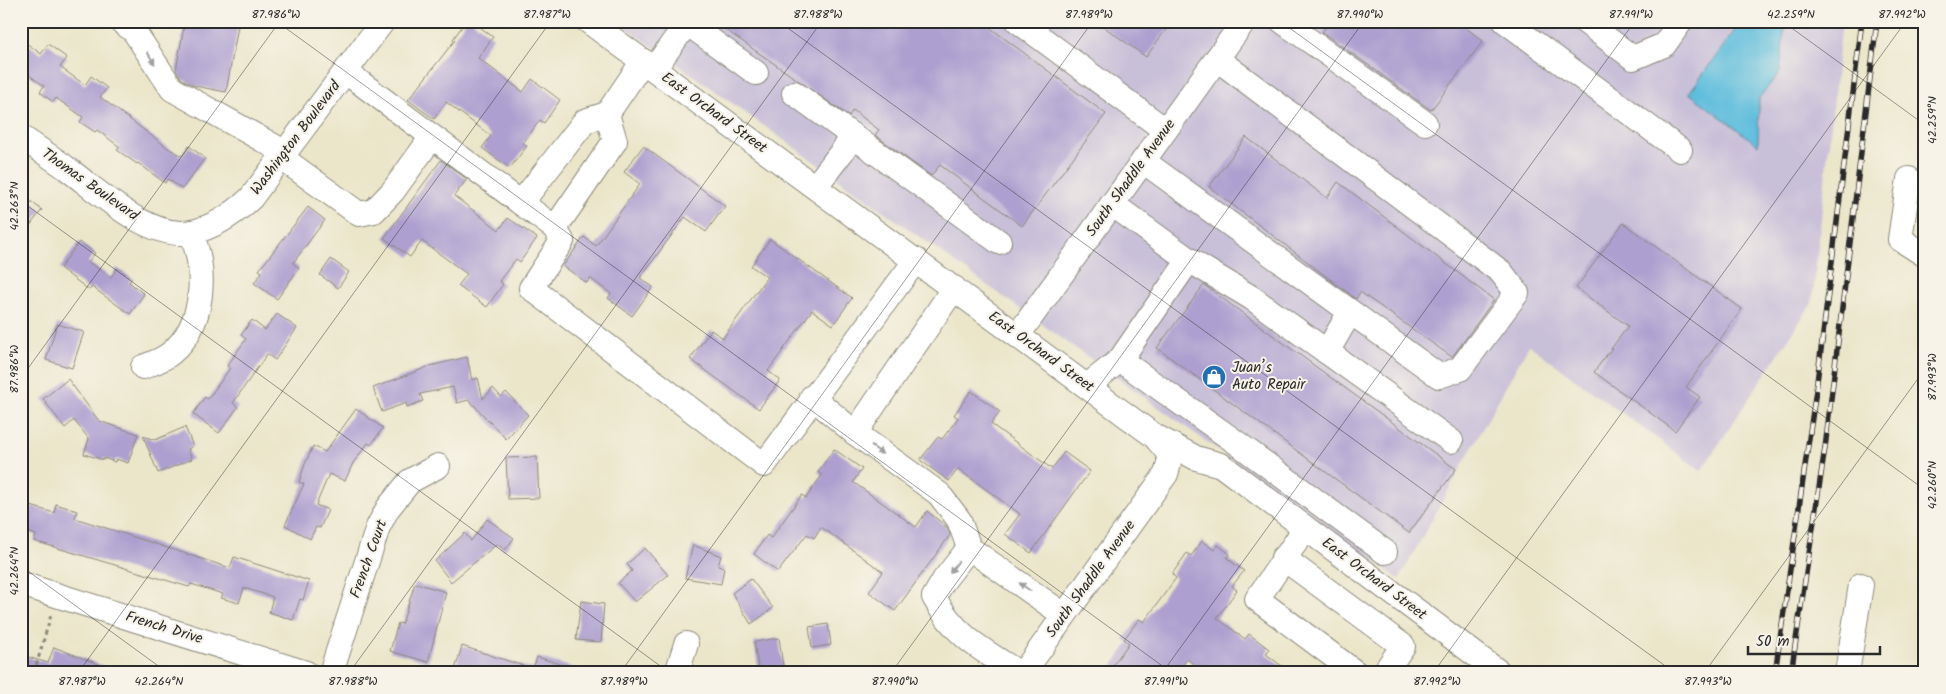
<svg xmlns="http://www.w3.org/2000/svg" width="1946" height="694" font-family="Kalam,sans-serif">
<rect width="100%" height="100%" fill="#f7f3e8"/>
<filter id="ink" filterUnits="userSpaceOnUse"><feTurbulence type="fractalNoise" baseFrequency=".02" numOctaves="2"/><feDisplacementMap in="SourceGraphic" scale="10" xChannelSelector="R" yChannelSelector="G"/><feConvolveMatrix kernelMatrix="1 2 1 2 8 2 1 2 1" color-interpolation-filters="sRGB"/></filter>
<filter id="wash" filterUnits="userSpaceOnUse"><feTurbulence type="fractalNoise" baseFrequency=".0096" numOctaves="4" result="noise"/><feDisplacementMap in="SourceGraphic" scale="20" xChannelSelector="R" yChannelSelector="G"/><feGaussianBlur stdDeviation="1.12" result="paint"/><feColorMatrix in="noise" values="0 0 0 0 0 0 0 0 0 0 0 0 0 0 0 0 0 1.4 0 .05"/><feComposite in="paint" operator="in"/></filter>
<g filter="url(#wash)">
<rect width="100%" height="100%" fill="#ebe6ca"/>
<polygon fill="#c8bfd8" points="617,21 1842,21 1812,303 1701,471 1529,345 1399,579"/>
<polygon fill="#5fbddd" stroke="#457484" points="1742,21 1785,21 1780,72 1759,98 1758,145 1689,93"/>
<g id="blocks">
<g fill="#ada0d0">
<polygon points="185,21 239,21 226,92 195,86 182,79 176,70"/>
<polygon points="466,21 472,21 493,37 478,58 523,92 532,79 560,100 544,123 540,120 523,143 527,146 510,168 482,148 491,136 446,102 434,119 408,100 455,40 453,39"/>
<polygon points="713,21 981,21 1106,114 1022,226 940,165 931,176 875,135 879,130 853,110 849,116"/>
<polygon points="1096,21 1172,21 1146,57"/>
<polygon points="1330,21 1457,21 1483,41 1431,110 1322,32"/>
<polygon points="21,39 41,54 48,44 67,58 60,67 85,85 91,76 107,88 100,97 168,148 182,156 189,146 205,158 182,189 168,179 165,183 138,163 137,164 117,150 120,147 97,130 95,132 80,122 83,117 56,98 53,102 40,92 44,86 21,69"/>
<polygon points="1246,137 1327,198 1338,182 1494,300 1452,357 1360,292 1356,299 1209,187"/>
<polygon points="643,146 725,206 706,232 685,217 640,278 653,287 632,316 608,298 611,294 590,278 587,283 563,266 584,237 596,246 640,184 624,172"/>
<polygon points="441,160 467,179 454,196 499,230 508,218 537,238 520,262 516,259 499,281 503,284 487,307 458,286 467,274 422,241 410,257 384,238"/>
<polygon points="21,194 42,210 21,237"/>
<polygon points="308,207 325,220 293,263 299,268 277,299 254,283 262,272 259,270"/>
<polygon points="1623,223 1742,309 1686,387 1700,397 1675,431 1594,372 1628,326 1576,288"/>
<polygon points="770,239 852,298 833,325 812,310 768,371 780,380 759,409 690,359 711,330 723,338 767,277 751,266"/>
<polygon points="79,242 95,253 88,262 111,277 117,268 132,278 129,282 144,294 130,314 92,287 89,290 60,268"/>
<polygon points="331,259 349,272 338,288 320,275"/>
<polygon points="1204,285 1456,469 1409,533 1157,348"/>
<polygon points="277,314 297,328 275,360 267,354 233,403 238,407 219,433 193,414 205,397 208,399 230,368 227,366 246,339 241,335 252,320 265,330"/>
<polygon points="57,324 84,332 72,368 46,360"/>
<polygon points="467,357 472,380 478,378 483,399 493,388 501,397 506,392 528,415 506,439 469,400 457,403 453,387 420,394 423,401 407,407 406,403 382,412 373,388 430,366"/>
<polygon points="68,379 99,421 138,434 128,463 116,459 115,462 104,458 104,460 84,454 89,439 74,420 65,428 43,399"/>
<polygon points="971,391 1000,412 991,424 1052,469 1064,452 1090,471 1031,553 1005,534 1020,514 958,469 949,481 920,460 938,437 942,439 958,418 954,415"/>
<polygon points="356,409 383,428 371,445 368,443 353,463 345,481 329,474 316,505 328,510 320,528 316,527 310,539 285,525 304,484 299,482 305,464 313,446 325,452"/>
<polygon points="185,427 193,446 188,449 192,459 158,473 143,436 155,440"/>
<polygon points="834,449 862,469 853,482 916,527 927,511 947,527 950,535 895,611 869,592 883,572 821,527 814,538 807,534 778,572 754,554 767,535 771,538 802,495 806,498 822,475 818,472"/>
<polygon points="537,457 539,498 508,499 506,458"/>
<polygon points="21,503 54,513 56,504 77,511 75,518 230,568 234,557 309,581 303,600 300,599 293,620 269,612 273,597 244,588 239,603 221,598 223,594 191,584 189,587 34,541 36,535 21,530"/>
<polygon points="487,519 514,538 505,550 497,544 451,582 435,561 465,533 471,541"/>
<polygon points="1202,541 1214,550 1218,545 1230,554 1227,558 1244,571 1232,586 1237,590 1217,618 1245,639 1249,634 1269,649 1266,654 1291,673 1206,673 1187,659 1177,673 1107,673 1129,643 1124,639 1139,619 1144,622 1176,578 1172,574 1187,553 1191,556"/>
<polygon points="693,545 721,556 718,566 724,568 721,584 685,578"/>
<polygon points="645,548 668,575 635,602 618,583 632,571 627,564"/>
<polygon points="751,579 773,608 751,624 732,593"/>
<polygon points="415,583 446,592 428,662 390,651 398,623 402,624"/>
<polygon points="581,601 604,604 601,642 576,640"/>
<polygon points="828,624 831,645 812,648 809,627"/>
<polygon points="779,638 784,673 759,673 754,642"/>
<polygon points="462,646 533,669 537,657 577,669 577,673 464,673 455,670"/>
<polygon points="54,647 114,670 114,673 21,673 21,655 48,663"/>
</g>
</g>
</g>
<g filter="url(#ink)">
<use href="#blocks" fill-opacity="0" stroke="#8b887a" stroke-width="1"/>
<g fill="none" stroke-linecap="round" stroke-linejoin="round">
<g stroke="#8b887a" stroke-width="26">
<g id="minor">
<polyline points="121,21 134,31 172,89 286,153"/>
<polyline points="588,21 1153,435 1196,458 1221,465 1500,673"/>
<polyline points="1018,21 1165,130"/>
<polyline points="1282,21 1425,123"/>
<polyline points="1505,21 1680,150"/>
<polyline points="1584,21 1633,58 1664,45 1681,21"/>
<polyline points="643,61 607,114 615,141 555,228 562,241 531,288 764,465 916,260"/>
<polyline points="654,69 687,23 756,73"/>
<polyline points="346,72 521,203 585,121 607,114"/>
<polyline points="794,93 999,242"/>
<path d="M 21,137 C 37,148 53,158 69,170 C 100,193 151,241 192,232 C 215,227 235,213 251,198 L 383,21"/>
<polyline points="282,158 359,214 374,211 393,191 432,137"/>
<polyline points="1143,161 1439,376 1460,369 1517,293 1501,272 1217,59"/>
<polyline points="1909,179 1900,239 1925,255"/>
<polyline points="815,187 854,136"/>
<polyline points="521,203 555,228"/>
<polyline points="1112,204 1189,260"/>
<polyline points="1018,335 1244,21"/>
<polyline points="1327,352 1350,312"/>
<polyline points="1120,360 1189,260 1252,298 1451,441"/>
<path d="M 143,367 C 153,363 163,360 171,353 C 205,325 207,271 191,233"/>
<polyline points="1087,386 1120,360 1240,445 1385,552"/>
<path d="M 812,397 L 855,433 L 939,494 L 959,520 L 969,548 L 944,580 L 934,597 C 953,633 977,647 1011,668 L 1011,673"/>
<polyline points="855,433 954,288"/>
<polyline points="1303,526 1298,539 1257,599 1356,673"/>
<polyline points="969,548 1064,615"/>
<polyline points="1283,558 1403,646 1384,673"/>
<polyline points="21,584 306,673"/>
<polyline points="331,673 378,527 388,508 410,481 438,466"/>
<polyline points="677,673 686,644"/>
<path d="M 1023,673 L 1166,474 C 1173,454 1168,452 1155,437"/>
<polyline points="1847,673 1861,585"/>
</g>
</g>
<polyline stroke="#8b887a" stroke-width="3" stroke-dasharray="4 4" stroke-linecap="butt" points="34,673 51,615"/>
<use href="#minor" stroke="#fff" stroke-width="24"/>
<g stroke="#2b2b2b" stroke-width="5.5">
<g id="rail">
<polyline points="1775,673 1816,390 1862,21"/>
<polyline points="1791,673 1825,448 1877,21"/>
</g>
</g>
<use href="#rail" stroke="#f7f3e8" stroke-width="4" stroke-dasharray="11" stroke-linecap="butt"/>
</g>
<defs><path id="oneway-solid" d="M-6-.8H1V-3.2L6.5 0L1 3.2V.8H-6Z" transform="scale(1.25)"/></defs>
<g fill="#a0a0a0">
<use href="#oneway-solid" transform="translate(151 58) rotate(58)"/>
<use href="#oneway-solid" transform="translate(877 450) rotate(36)"/>
<use href="#oneway-solid" transform="translate(954 567) rotate(128)"/>
<use href="#oneway-solid" transform="translate(1025 587) rotate(-145)"/>
</g>
</g>
<path fill="none" stroke="#2b2b2b" stroke-width="1" stroke-opacity="0.45" d="M 276,21 L 1172,673M 778,21 L 1675,673M 1280,21 L 1925,490M 1782,21 L 1925,125M 21,201 L 670,673M 21,378 L 280,21M 21,566 L 168,673M 78,673 L 551,21M 349,673 L 822,21M 620,673 L 1093,21M 891,673 L 1364,21M 1162,673 L 1635,21M 1433,673 L 1906,21M 1704,673 L 1925,369"/>
<defs>
<g id="shop-disc" transform="scale(1.25)"><circle r="9.5" fill="#1f6fb2" stroke="#f7f3e8"/><path d="M-5-2.5h2.3a2.7 3.5 0 0 1 5.4 0H5L5.5 6h-11ZM-1.5-2.5h3a1.5 2.3 0 0 0-3 0Z" fill="#fff"/></g>
</defs>
<g fill-rule="evenodd">
<use href="#shop-disc" x="1214" y="377"/>
</g>
<g text-anchor="middle" dominant-baseline="central" stroke-width="4" stroke-linejoin="round" paint-order="stroke">
<g font-size="15" fill="#2b2b2b" stroke="#f7f3e8">
<text transform="translate(714 113) rotate(36)">East Orchard Street</text>
<text transform="translate(296 138) rotate(-53)">Washington Boulevard</text>
<text transform="translate(1131 178) rotate(-54)">South Shaddle Avenue</text>
<text transform="translate(90 185) rotate(35)">Thomas Boulevard</text>
<text transform="translate(1041 352) rotate(36)">East Orchard Street</text>
<text transform="translate(369 559) rotate(-70)">French Court</text>
<text transform="translate(1091 579) rotate(-54)">South Shaddle Avenue</text>
<text transform="translate(1374 579) rotate(37)">East Orchard Street</text>
<text transform="translate(164 628) rotate(17)">French Drive</text>
</g>
<g font-size="15" fill="#2b2b2b" stroke="#f7f3e8" text-anchor="start">
<text x="1232" y="368">Juan’s<tspan x="1232" dy="17">Auto Repair</tspan></text>
</g>
</g>
<rect width="1946" height="694" fill="none" stroke="#f7f3e8" stroke-width="55"/>
<path d="M1748 646v8h132v-8" fill="none" stroke="#2b2b2b" stroke-width="2.5"/>
<text x="1756" y="646" font-size="15" fill="#2b2b2b" stroke="#f7f3e8" stroke-width="4" paint-order="stroke">50 m</text>
<rect x="28" y="28" width="1890" height="638" fill="none" stroke="#2b2b2b" stroke-width="2"/>
<g font-size="12" text-anchor="middle" fill="#2b2b2b">
<text x="276" y="18">87.986°W</text>
<text x="547" y="18">87.987°W</text>
<text x="818" y="18">87.988°W</text>
<text x="1089" y="18">87.989°W</text>
<text x="1360" y="18">87.990°W</text>
<text x="1631" y="18">87.991°W</text>
<text x="1791" y="18">42.259°N</text>
<text x="1902" y="18">87.992°W</text>
<text transform="translate(1932 120) rotate(-90)" y="4">42.259°N</text>
<text transform="translate(14 206) rotate(-90)" y="4">42.263°N</text>
<text transform="translate(14 369) rotate(-90)" y="4">87.986°W</text>
<text transform="translate(1932 377) rotate(-90)" y="4">87.993°W</text>
<text transform="translate(1932 485) rotate(-90)" y="4">42.260°N</text>
<text transform="translate(14 571) rotate(-90)" y="4">42.264°N</text>
<text x="82" y="685">87.987°W</text>
<text x="159" y="685">42.264°N</text>
<text x="353" y="685">87.988°W</text>
<text x="624" y="685">87.989°W</text>
<text x="895" y="685">87.990°W</text>
<text x="1166" y="685">87.991°W</text>
<text x="1437" y="685">87.992°W</text>
<text x="1708" y="685">87.993°W</text>
</g>
</svg>
